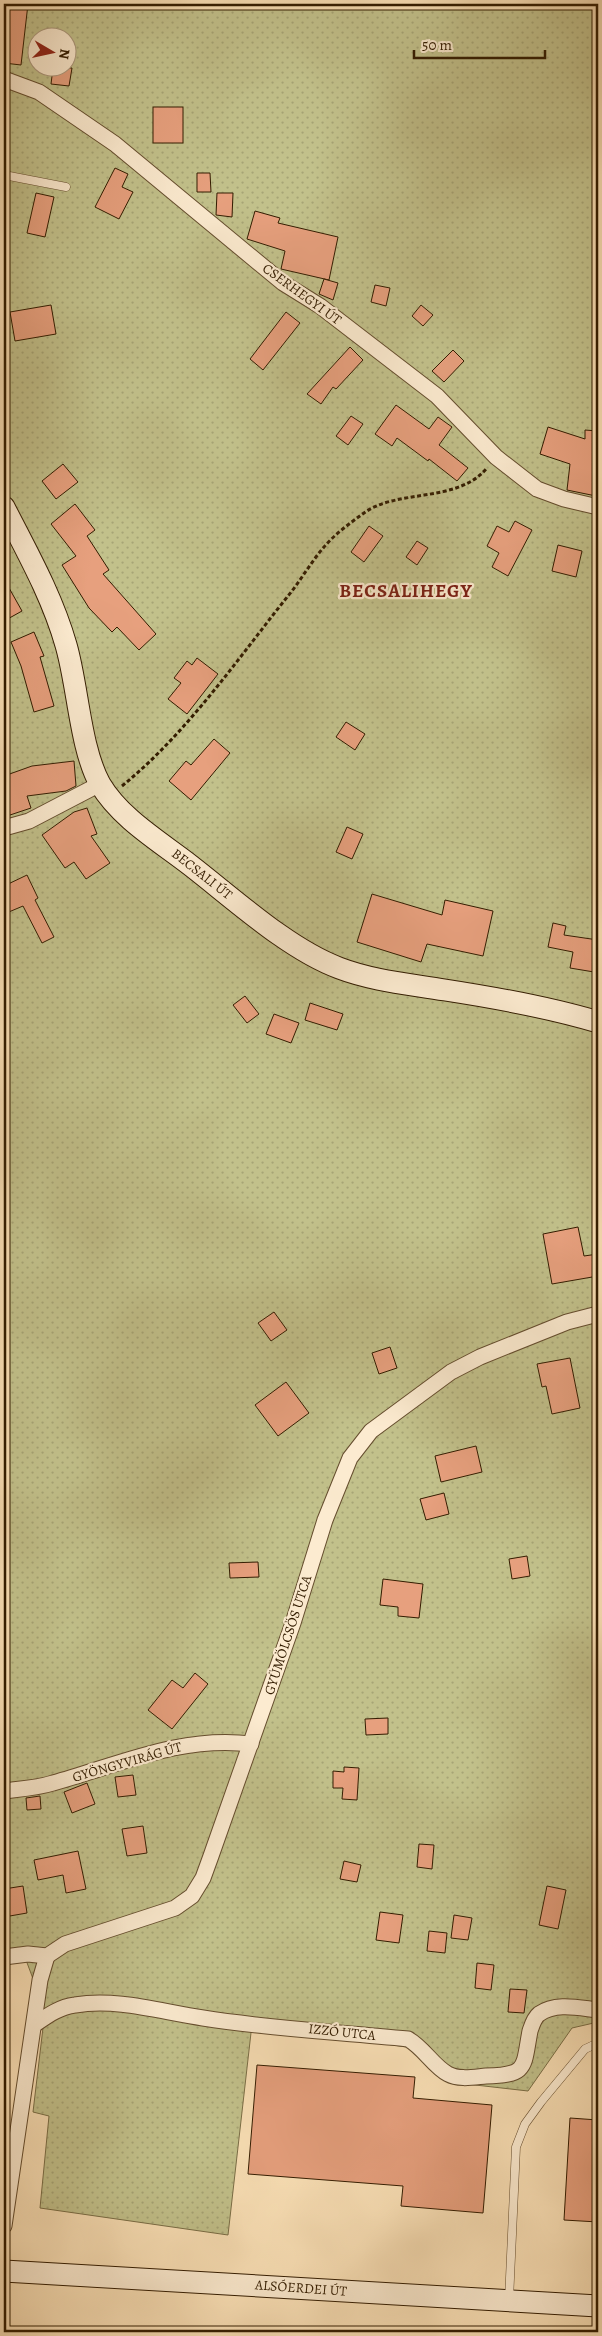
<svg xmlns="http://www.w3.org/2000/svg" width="602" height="2336" font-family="Alegreya,serif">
<defs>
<pattern id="grass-dots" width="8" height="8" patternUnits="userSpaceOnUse" patternTransform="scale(1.25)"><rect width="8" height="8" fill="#c2c18b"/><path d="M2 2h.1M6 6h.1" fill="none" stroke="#a7a576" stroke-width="1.8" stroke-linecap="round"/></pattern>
</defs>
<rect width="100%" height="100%" fill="#fae0b6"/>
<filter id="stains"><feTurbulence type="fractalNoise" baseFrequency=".004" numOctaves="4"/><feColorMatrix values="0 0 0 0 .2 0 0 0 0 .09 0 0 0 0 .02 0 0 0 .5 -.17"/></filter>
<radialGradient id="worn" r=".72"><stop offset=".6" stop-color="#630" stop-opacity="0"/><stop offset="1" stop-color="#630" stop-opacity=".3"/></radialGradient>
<path fill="url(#grass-dots)" stroke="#7a6e46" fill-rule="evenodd" d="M 4,4 L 598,4 L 598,2022 L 572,2028 L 528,2091 L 449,2082 L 413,2048 L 252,2024 L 228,2235 L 40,2208 L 49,2116 L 33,2112 L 45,2011 L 26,1960 L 4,1963 ZM 38,38 L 68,38 L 68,68 L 38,68 Z"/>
<g fill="#e7a07e" stroke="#331c00">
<polygon points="8,4 28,4 21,65 4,63"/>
<polygon points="53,68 72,68 69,86 51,84"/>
<rect x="153" y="107" width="30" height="36"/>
<polygon points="115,168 128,174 122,187 133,192 119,219 95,207"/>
<polygon points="197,173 210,173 211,192 197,192"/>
<polygon points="36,193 54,197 45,237 27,233"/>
<polygon points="217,193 233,193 232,217 216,215"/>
<polygon points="255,211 280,218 278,223 338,237 329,280 281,269 285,251 247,239"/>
<polygon points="324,279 338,283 333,300 319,294"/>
<polygon points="375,285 390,288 386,306 371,302"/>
<polygon points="51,305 56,334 15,341 10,312"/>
<polygon points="421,305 433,315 423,326 412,316"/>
<polygon points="286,312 300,323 263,370 250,359"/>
<polygon points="350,347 363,360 336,389 333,387 321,404 307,394"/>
<polygon points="453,350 464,361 444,382 432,371"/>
<polygon points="396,405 429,429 438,417 452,427 439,445 468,468 457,481 429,459 428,461 397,438 392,446 375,434"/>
<polygon points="351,416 363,424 348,445 336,436"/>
<polygon points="548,427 585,439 585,430 598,431 596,496 567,490 570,464 540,454"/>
<polygon points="63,464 78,482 56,499 42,481"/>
<polygon points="75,504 95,530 87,536 109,570 103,574 156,634 139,650 117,627 112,632 89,608 62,565 76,556 51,524"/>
<polygon points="515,521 532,530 508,576 492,567 499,553 487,546 497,526 509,532"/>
<polygon points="369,526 383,536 364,562 351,552"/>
<polygon points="417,541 428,548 417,565 406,557"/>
<polygon points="558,545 582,551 576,577 552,571"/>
<polygon points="4,579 22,611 4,621"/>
<polygon points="34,632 44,656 40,657 54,706 34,712 21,666 11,642"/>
<polygon points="197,658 218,674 187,714 168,699 181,683 174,678 187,661 192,665"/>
<polygon points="346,722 365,734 355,750 336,737"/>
<polygon points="214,739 230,753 191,800 169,781 186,761 191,765"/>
<polygon points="74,761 76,786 66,791 27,796 31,808 4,817 4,776 32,766"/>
<polygon points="87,808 97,834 91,836 110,863 86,879 74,862 65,868 42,835 74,812"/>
<polygon points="347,827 363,834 352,859 336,852"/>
<polygon points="27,875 38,898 35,900 54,937 42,943 23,906 4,914 4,886"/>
<polygon points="372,894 442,915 445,900 493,911 483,956 427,944 421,962 357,942"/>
<polygon points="553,923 566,926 564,935 598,940 594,972 570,968 573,952 548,947"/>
<polygon points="245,996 259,1014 247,1023 233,1005"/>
<polygon points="310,1003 343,1014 337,1030 305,1020"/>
<polygon points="274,1014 299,1023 291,1043 266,1034"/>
<polygon points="578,1227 584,1256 598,1254 598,1276 552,1284 543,1234"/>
<polygon points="274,1312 287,1330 271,1341 258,1323"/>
<polygon points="390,1347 397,1368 379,1374 372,1353"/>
<polygon points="570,1358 580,1408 552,1414 546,1386 542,1387 537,1364"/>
<polygon points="286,1382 309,1413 278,1436 255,1405"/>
<polygon points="476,1446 482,1472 441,1482 435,1456"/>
<polygon points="444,1493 449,1514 426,1520 420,1499"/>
<polygon points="527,1556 530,1576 512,1579 509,1559"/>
<polygon points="258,1562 259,1577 230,1578 229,1563"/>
<polygon points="383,1579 423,1584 419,1618 398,1616 398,1607 380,1605"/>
<polygon points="195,1673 208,1684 172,1729 148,1710 172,1680 183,1688"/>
<polygon points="388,1718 388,1734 366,1735 365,1719"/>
<polygon points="344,1767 359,1768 357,1800 342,1799 343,1788 333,1788 333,1771 344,1772"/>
<polygon points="133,1775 136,1795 118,1797 115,1777"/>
<polygon points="87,1783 95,1804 72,1813 64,1792"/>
<polygon points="40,1796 41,1809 27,1810 26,1798"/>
<polygon points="143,1826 147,1853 127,1856 122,1829"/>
<polygon points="419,1844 434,1845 432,1869 417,1867"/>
<polygon points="78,1851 86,1889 66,1893 63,1875 38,1880 34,1860"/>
<polygon points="344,1861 361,1865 357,1882 340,1879"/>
<polygon points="23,1886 27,1913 4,1917 4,1889"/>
<polygon points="547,1886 566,1890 558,1929 539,1925"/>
<polygon points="380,1912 403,1915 399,1943 376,1940"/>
<polygon points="454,1915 472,1918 468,1940 451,1938"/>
<polygon points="429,1931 447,1933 445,1953 427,1951"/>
<polygon points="477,1963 494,1965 491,1990 475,1988"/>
<polygon points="510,1989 527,1990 524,2013 508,2012"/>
<polygon points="257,2065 415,2077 413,2098 492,2105 483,2213 401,2206 403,2186 248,2174"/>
<polygon points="570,2118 598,2120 598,2222 564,2220"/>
</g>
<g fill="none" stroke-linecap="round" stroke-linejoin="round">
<g stroke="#654d2e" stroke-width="9">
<g id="lane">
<polyline points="4,175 66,187"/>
<polyline points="509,2300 516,2147 525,2124 541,2102 585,2049 598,2043"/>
</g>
</g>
<g stroke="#654d2e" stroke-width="17">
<g id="street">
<polyline points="4,79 39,92 115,144 283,283 320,306 437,396 496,457 537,489 564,499 598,507"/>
<polyline points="4,828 29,821 100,784"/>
<path d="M 4,1791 C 20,1789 37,1788 53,1783 C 118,1765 182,1735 251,1744"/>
<polyline points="4,1957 28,1954 47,1956 65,1944 175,1908 192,1896 203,1878 211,1856 293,1623 325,1520 350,1458 371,1431 451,1372 480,1357 567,1322 598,1314"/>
<path d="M 34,2025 C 47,2016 59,2007 75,2005 C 118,1998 161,2012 203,2018 C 271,2029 340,2032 408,2039 C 424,2048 433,2066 448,2074 C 459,2080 474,2077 486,2076 C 528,2075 523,2068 530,2031 C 532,2025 534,2018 539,2014 C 556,2002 579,2008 598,2010"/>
<polyline points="4,2226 40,1980 47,1956"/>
</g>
</g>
<g stroke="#331c00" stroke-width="23">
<g id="secondary">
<path d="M 4,507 C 27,552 52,596 66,645 C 78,686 80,748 100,784 C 120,818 159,841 190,865 C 234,899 288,949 339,968 C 373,981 410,984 445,990 C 497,998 548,1007 598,1022"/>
<polyline points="4,2271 598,2306"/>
</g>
</g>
<path stroke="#331c00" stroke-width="3" stroke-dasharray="4 2.5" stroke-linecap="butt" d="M 122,786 C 187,733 236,661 288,596 C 301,580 311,562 324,547 C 335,534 350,523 364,513 C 396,489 457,503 486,469"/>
<use href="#lane" stroke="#fcebd0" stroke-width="8"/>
<use href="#street" stroke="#fcebd0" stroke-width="15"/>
<use href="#secondary" stroke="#fcebd0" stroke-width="21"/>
</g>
<g text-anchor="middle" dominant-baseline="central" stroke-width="4.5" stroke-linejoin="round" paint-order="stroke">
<g font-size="14" fill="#331c00" stroke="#fcebd0">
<text transform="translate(302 294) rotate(36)">CSERHEGYI ÚT</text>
<text transform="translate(202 874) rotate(38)">BECSALI ÚT</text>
<text transform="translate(288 1635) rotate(-72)">GYÜMÖLCSÖS UTCA</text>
<text transform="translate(127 1762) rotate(-16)">GYÖNGYVIRÁG ÚT</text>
<text transform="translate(342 2032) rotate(6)">IZZÓ UTCA</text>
<text transform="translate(301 2288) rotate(4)">ALSÓERDEI ÚT</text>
</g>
<g font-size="19" font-weight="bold" letter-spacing="1" fill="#7a1f14" stroke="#fcebd0">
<text x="406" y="591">BECSALIHEGY</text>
</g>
</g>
<rect width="602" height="2336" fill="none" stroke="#fae0b6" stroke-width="20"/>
<rect x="5" y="5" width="592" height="2326" fill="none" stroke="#331c00" stroke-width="2.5"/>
<rect x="10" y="10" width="582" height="2316" fill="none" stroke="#331c00"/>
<g transform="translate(52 52) rotate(99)"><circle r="24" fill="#fcebd0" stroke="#ac987d"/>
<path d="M0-4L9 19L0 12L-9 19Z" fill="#8f2418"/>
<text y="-8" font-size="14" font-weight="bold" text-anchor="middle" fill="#331c00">N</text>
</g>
<path d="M414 50v8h131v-8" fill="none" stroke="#331c00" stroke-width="2.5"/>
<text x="422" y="50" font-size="15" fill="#331c00" stroke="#fcebd0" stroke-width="4" paint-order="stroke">50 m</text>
<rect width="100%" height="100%" filter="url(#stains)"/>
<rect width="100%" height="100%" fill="url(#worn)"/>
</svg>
